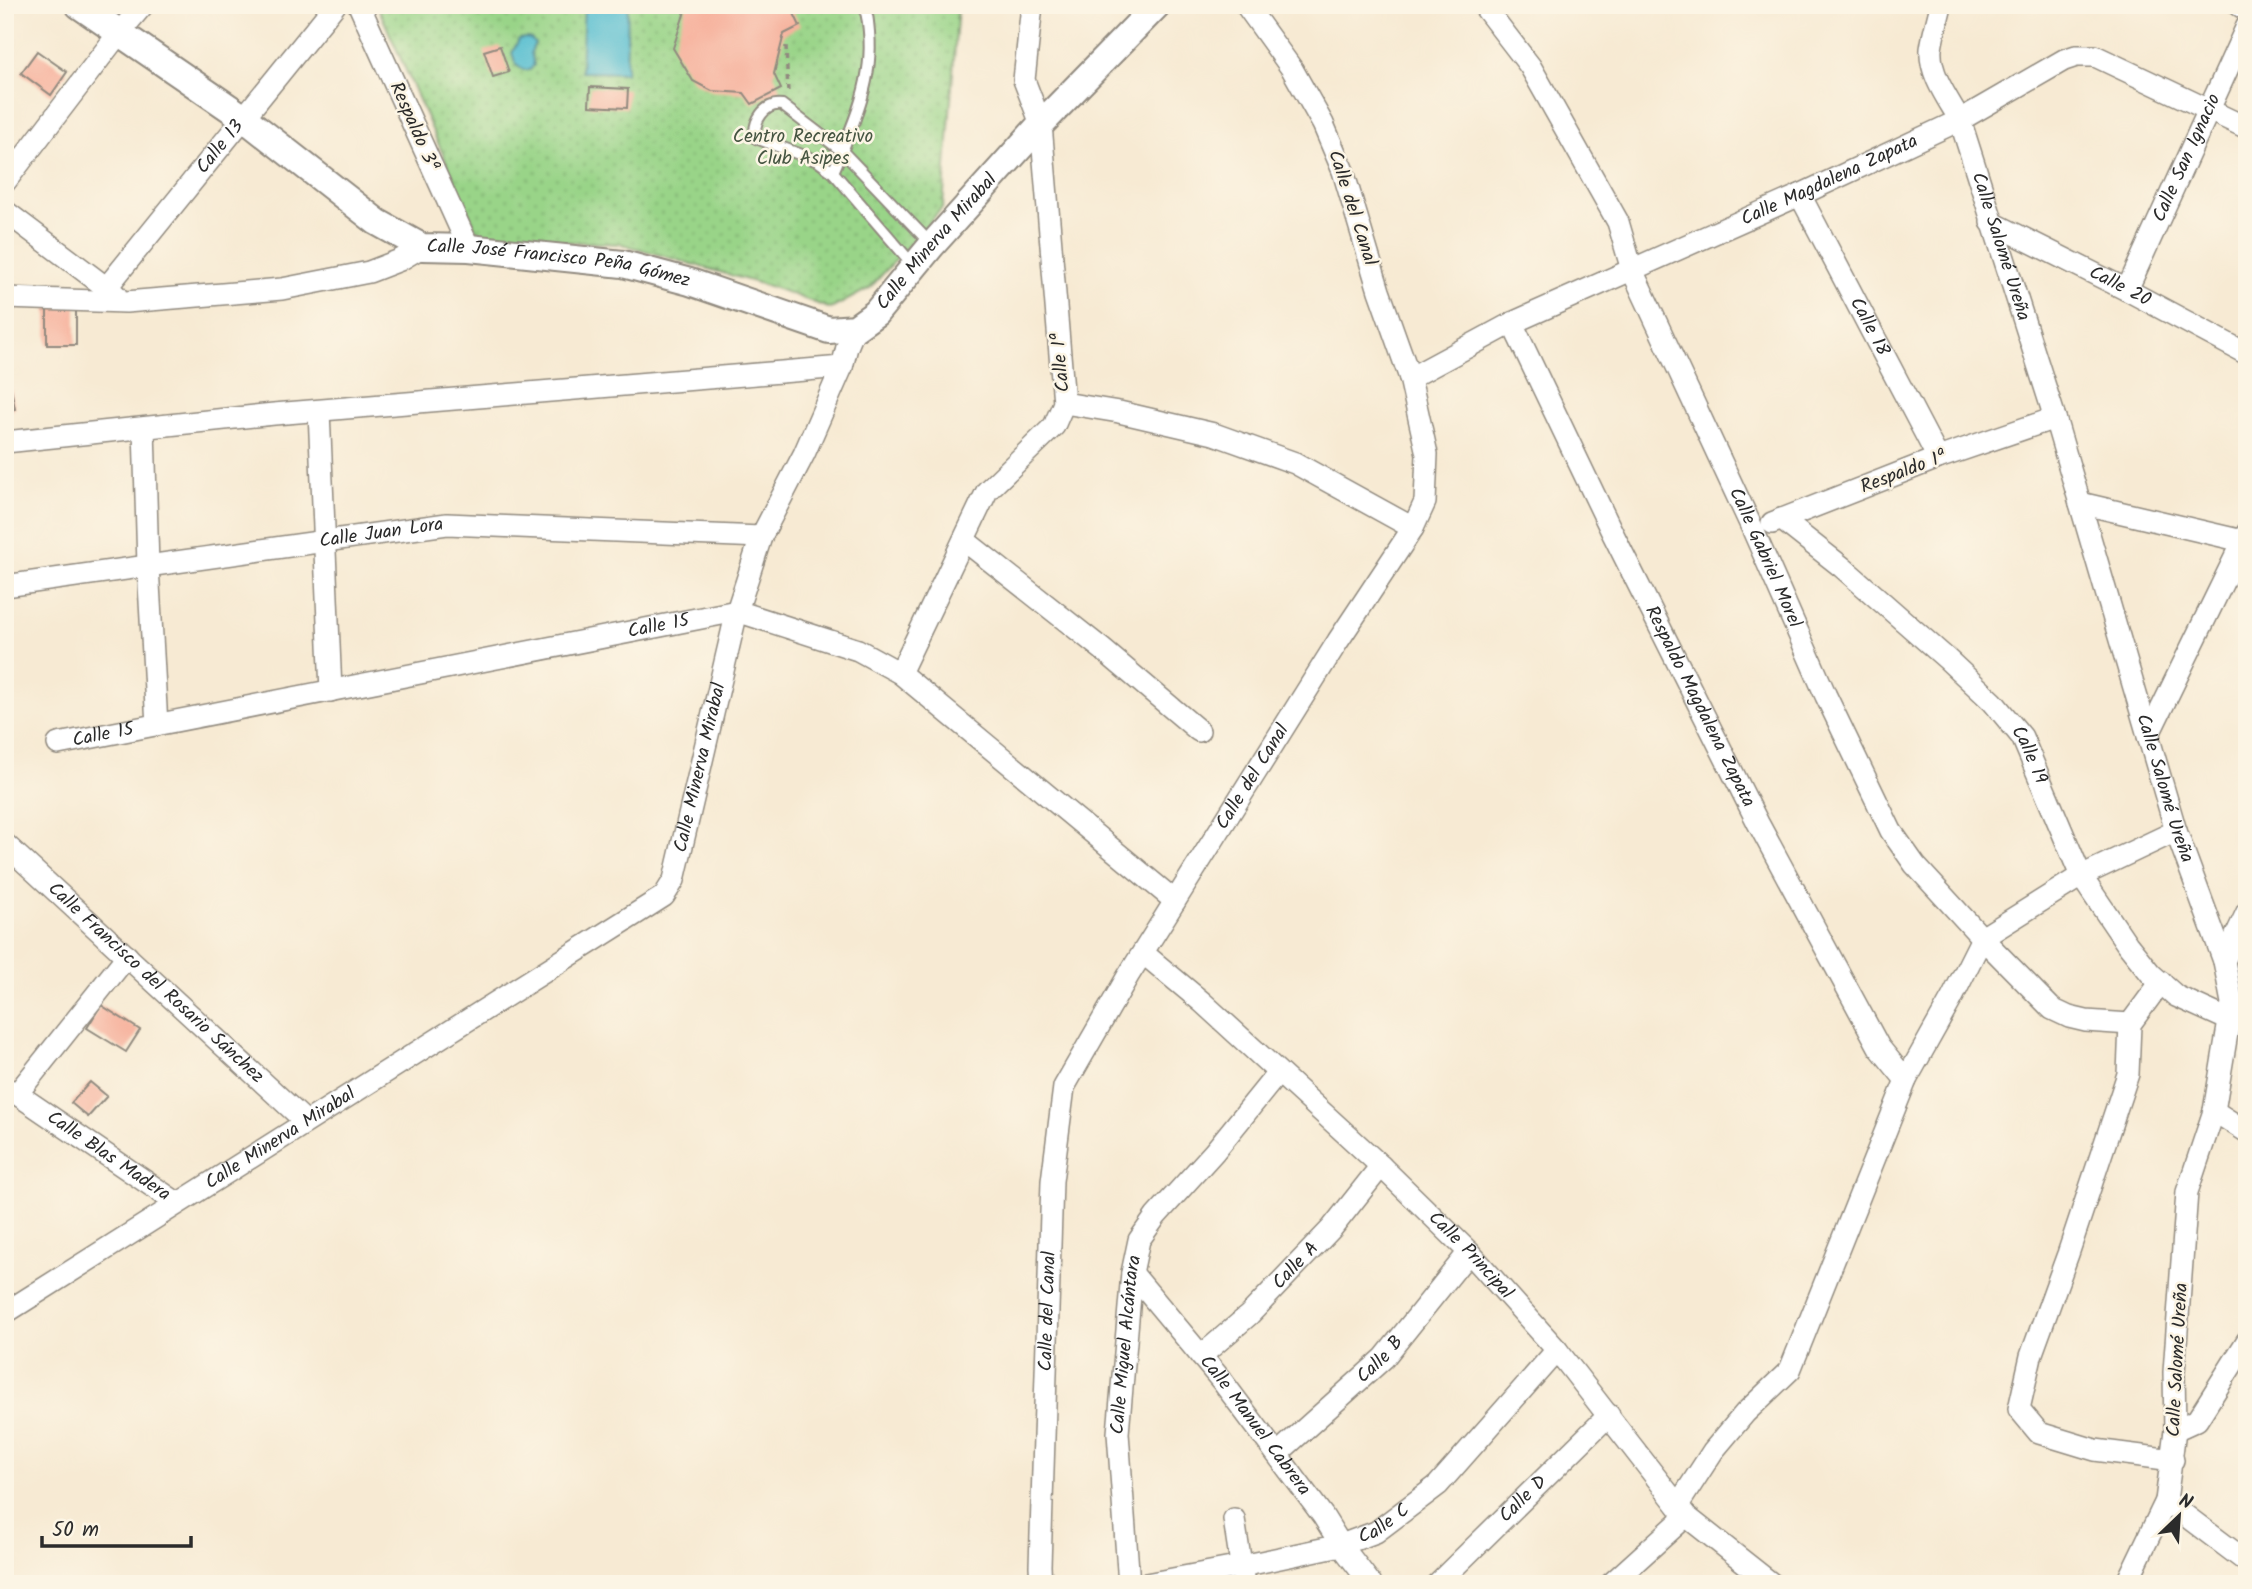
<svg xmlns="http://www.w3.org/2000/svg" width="2252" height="1589" font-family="Kalam,sans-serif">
<defs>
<pattern id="green-dots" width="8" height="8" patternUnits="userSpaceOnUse" patternTransform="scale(1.75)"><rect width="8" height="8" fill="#99d488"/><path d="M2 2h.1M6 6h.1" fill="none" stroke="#84b676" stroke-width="1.8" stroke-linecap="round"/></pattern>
</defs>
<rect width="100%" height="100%" fill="#fcf5e5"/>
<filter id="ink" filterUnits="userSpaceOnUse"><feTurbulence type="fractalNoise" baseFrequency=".0143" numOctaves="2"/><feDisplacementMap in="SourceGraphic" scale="14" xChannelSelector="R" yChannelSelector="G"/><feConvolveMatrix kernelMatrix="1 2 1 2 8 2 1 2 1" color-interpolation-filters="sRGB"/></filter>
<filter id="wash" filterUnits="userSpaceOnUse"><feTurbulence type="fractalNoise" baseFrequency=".00686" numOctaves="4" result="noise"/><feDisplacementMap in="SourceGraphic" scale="28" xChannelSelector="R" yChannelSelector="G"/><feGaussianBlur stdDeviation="1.57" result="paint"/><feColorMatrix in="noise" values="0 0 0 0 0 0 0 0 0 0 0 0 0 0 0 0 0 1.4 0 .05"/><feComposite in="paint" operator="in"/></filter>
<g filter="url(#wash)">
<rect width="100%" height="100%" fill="#f7ead3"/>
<polygon fill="url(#green-dots)" stroke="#62805a" stroke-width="2" points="377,5 958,5 943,207 870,288 831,309 775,288 622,244 480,238"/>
<g fill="#53bdd0" stroke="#3f747e" stroke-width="2">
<polygon points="584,5 628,5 626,73 581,72"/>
<polygon points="526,38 531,39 535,43 531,52 534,65 530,70 523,70 516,65 512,53 519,39"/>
</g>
<g id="blocks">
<g fill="#f6af9a">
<polygon points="687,5 790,5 800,26 784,34 774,74 781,89 752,104 744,93 712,91 693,81 673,48"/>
<polygon points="500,46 509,72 493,77 484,51"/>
<polygon points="37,51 67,72 51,95 21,73"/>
<polygon points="590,87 628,89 627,108 589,106"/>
<rect x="47" y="306" width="29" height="39"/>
<polygon points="8,373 15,409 5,411 5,374"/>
<polygon points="101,1005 140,1030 126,1052 87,1028"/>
<polygon points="90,1082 107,1096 88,1117 71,1103"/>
</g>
</g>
</g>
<g filter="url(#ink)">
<use href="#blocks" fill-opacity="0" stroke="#918a7f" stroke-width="2"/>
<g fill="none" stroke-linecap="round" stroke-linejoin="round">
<g stroke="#918a7f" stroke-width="14">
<g id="service">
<path d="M 833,172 C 852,128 874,81 869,32 C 868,22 868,14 863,5"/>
<path d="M 914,266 L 833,172 L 818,161 L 756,138 C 752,122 765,102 782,105 L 842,151 L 932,245"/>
</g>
</g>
<g stroke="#918a7f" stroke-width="24">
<g id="minor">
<polyline points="359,5 469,248"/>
<path id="s1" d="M 1483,5 L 1530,66 L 1618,222 L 1632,270 L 1753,530 L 1826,696 L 1891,831 L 1915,865 L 1982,938 L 2052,1009 L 2069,1017 L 2086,1021 L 2130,1024"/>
<path id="s2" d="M 1941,5 C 1938,19 1933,34 1931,49 C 1929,74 1948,99 1960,120 L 2055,418 L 2176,831 L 2224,961 L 2232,1003 L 2214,1111 L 2187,1192 L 2174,1372 L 2175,1430 L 2166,1501 L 2126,1584"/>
<polyline points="2239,5 2247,10"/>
<polyline points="5,182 119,33 143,5"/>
<path id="s3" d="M 1800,195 L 1938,458"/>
<polyline points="5,211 116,295"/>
<path id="s4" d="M 1991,222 L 2127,290 L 2247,354"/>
<path id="s5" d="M 107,287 L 335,5"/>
<path id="s6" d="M 2127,290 L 2247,26"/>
<polyline points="5,298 126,302 282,289 369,272 400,260 422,247"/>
<path id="s7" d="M 1512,323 L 1613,534 L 1758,823 L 1879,1047 L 1906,1080"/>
<path id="s8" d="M 1410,378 L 1512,323 L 1800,195 L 1960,120 L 2064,60 L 2076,56 L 2095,56 L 2247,128"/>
<polyline points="1064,403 1119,412 1214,434 1295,463 1413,528"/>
<polyline points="319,411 331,691"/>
<polyline points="144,428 148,566 157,725"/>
<polyline points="5,442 274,414 842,367"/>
<polyline points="2080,503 2247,542"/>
<path id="s9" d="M 1781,519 L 1842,567 L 1947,659 L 1993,702 L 2022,737 L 2081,876 L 2127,944 L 2151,974 L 2176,996 L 2229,1020"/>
<polyline points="1772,523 1938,458 2055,418"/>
<polyline points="964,540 1102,649 1199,731"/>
<path id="s10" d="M 5,586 L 447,524 L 761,537"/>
<polyline points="900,673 987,491 1054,426 1064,403 1041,124 1024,80 1032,5"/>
<polyline points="2148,736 2247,533"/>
<path id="s11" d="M 58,744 L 737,611 L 858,650 L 900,673 L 1175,901"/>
<path id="s12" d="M 5,844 L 306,1122"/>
<path id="s13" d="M 1143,953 L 1202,1002 L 1381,1166 L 1469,1252 L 1557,1350 L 1686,1516 L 1772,1584"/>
<polyline points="2224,961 2247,912"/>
<polyline points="2161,982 2130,1024 2128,1074 2068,1254 2031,1356 2019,1409 2039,1433 2095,1450 2173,1460"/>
<path id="s14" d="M 5,1088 L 17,1094 L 177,1203"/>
<polyline points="17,1094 127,956"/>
<polyline points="2214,1111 2247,1132"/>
<path id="s15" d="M 1132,1273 L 1222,1381 L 1323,1516 L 1341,1545 L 1371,1584"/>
<path id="s16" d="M 5,1313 L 664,896 L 674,880 L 737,611 L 761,537 L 804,454 L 842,367 L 847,347 L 855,328"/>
<path id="s17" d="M 1201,1356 L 1249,1315 L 1332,1228 L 1381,1166"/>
<polyline points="2175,1430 2197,1420 2247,1341"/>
<path id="s18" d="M 1277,1454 L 1384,1358 L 1469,1252"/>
<polyline points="2166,1501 2247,1562"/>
<polyline points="1678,1505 1713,1451 1745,1413 1790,1370 1906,1080 1952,998 1982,938 2081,876 2176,831"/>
<polyline points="1234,1519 1244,1584"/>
<path id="s19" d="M 1041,1584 L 1040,1566 L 1052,1181 L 1064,1087 L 1128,976 L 1338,641 L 1413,528 L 1425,502 L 1427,454 L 1410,378 L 1379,291 L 1343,171 L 1323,124 L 1292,69 L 1246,5"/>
<path id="s20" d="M 1129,1584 L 1118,1433 L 1132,1273 L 1139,1240 L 1156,1216 L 1214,1152 L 1278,1073"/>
<path id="s21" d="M 1146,1584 L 1242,1566 L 1341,1545 L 1376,1532 L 1438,1485 L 1557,1350"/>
<path id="s22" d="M 1437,1584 L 1609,1415"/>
<polyline points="1611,1584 1686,1516"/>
</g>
</g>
<g stroke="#918a7f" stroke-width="30">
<g id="tertiary">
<path id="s23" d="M 79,5 L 244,118 L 377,222 L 422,247 L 469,248 L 623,264 L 690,282 L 829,330 L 855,328 L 876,313 L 932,245 L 1041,124 L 1157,5"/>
</g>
</g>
<polyline stroke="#918a7f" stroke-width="3.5" stroke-dasharray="5 5" stroke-linecap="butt" points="786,46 788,93"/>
<use href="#service" stroke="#fff" stroke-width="10"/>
<use href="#minor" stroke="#fff" stroke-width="21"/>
<use href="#tertiary" stroke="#fff" stroke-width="26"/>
</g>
</g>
<g text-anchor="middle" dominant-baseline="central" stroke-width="5" stroke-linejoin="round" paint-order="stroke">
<g font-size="19" fill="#2b2b2b" stroke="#fcf5e5">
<text transform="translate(414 127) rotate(66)">Respaldo 3ª</text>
<text stroke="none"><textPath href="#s5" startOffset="180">Calle 13</textPath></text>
<text stroke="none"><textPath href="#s6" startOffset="145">Calle San Ignacio</textPath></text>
<text stroke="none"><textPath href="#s8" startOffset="464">Calle Magdalena Zapata</textPath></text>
<text transform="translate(1352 208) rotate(72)">Calle del Canal</text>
<text stroke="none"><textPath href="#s23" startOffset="984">Calle Minerva Mirabal</textPath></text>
<text stroke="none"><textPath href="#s2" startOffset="256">Calle Salomé Ureña</textPath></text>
<text stroke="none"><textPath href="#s23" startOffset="558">Calle José Francisco Peña Gómez</textPath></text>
<text stroke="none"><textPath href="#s4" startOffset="144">Calle 20</textPath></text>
<text stroke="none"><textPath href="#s3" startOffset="149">Calle 18</textPath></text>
<text transform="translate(1061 362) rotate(-95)">Calle 1ª</text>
<text transform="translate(1904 472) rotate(-21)">Respaldo 1ª</text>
<text stroke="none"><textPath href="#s10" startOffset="380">Calle Juan Lora</textPath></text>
<text stroke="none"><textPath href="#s1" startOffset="623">Calle Gabriel Morel</textPath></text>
<text stroke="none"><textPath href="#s11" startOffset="612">Calle 15</textPath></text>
<text stroke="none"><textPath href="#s7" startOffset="427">Respaldo Magdalena Zapata</textPath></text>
<text stroke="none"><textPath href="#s11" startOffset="46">Calle 15</textPath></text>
<text stroke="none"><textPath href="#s9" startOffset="345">Calle 19</textPath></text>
<text stroke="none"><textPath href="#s16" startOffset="914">Calle Minerva Mirabal</textPath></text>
<text stroke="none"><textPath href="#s19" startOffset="861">Calle del Canal</textPath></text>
<text stroke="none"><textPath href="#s2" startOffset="822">Calle Salomé Ureña</textPath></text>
<text stroke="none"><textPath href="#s12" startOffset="205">Calle Francisco del Rosario Sánchez</textPath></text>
<text stroke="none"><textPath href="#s16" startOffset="326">Calle Minerva Mirabal</textPath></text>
<text stroke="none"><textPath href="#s14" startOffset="124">Calle Blas Madera</textPath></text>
<text stroke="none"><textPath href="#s13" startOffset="446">Calle Principal</textPath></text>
<text stroke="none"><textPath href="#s17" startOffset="131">Calle A</textPath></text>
<text stroke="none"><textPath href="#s19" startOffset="273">Calle del Canal</textPath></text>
<text stroke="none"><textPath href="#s20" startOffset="240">Calle Miguel Alcántara</textPath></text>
<text stroke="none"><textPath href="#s18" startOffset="140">Calle B</textPath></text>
<text transform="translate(2178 1360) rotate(-87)">Calle Salomé Ureña</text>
<text stroke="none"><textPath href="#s15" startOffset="196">Calle Manuel Cabrera</textPath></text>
<text stroke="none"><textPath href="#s22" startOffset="121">Calle D</textPath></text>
<text stroke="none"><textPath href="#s21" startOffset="247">Calle C</textPath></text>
</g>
<g font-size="19" fill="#465542" stroke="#fcf5e5">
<text x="803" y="137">Centro Recreativo<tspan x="803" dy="22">Club Asipes</tspan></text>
</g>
</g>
<rect width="2252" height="1589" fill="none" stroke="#fcf5e5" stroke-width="28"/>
<g transform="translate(2179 1516) rotate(25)" stroke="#fcf5e5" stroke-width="5" paint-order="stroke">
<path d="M0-5L12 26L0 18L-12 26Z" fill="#2b2b2b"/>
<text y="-10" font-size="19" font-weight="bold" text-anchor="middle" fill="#2b2b2b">N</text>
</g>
<path d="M42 1536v10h149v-10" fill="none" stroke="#2b2b2b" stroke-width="3.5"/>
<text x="52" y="1536" font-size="21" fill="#2b2b2b" stroke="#fcf5e5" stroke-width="5" paint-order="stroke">50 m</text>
</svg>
